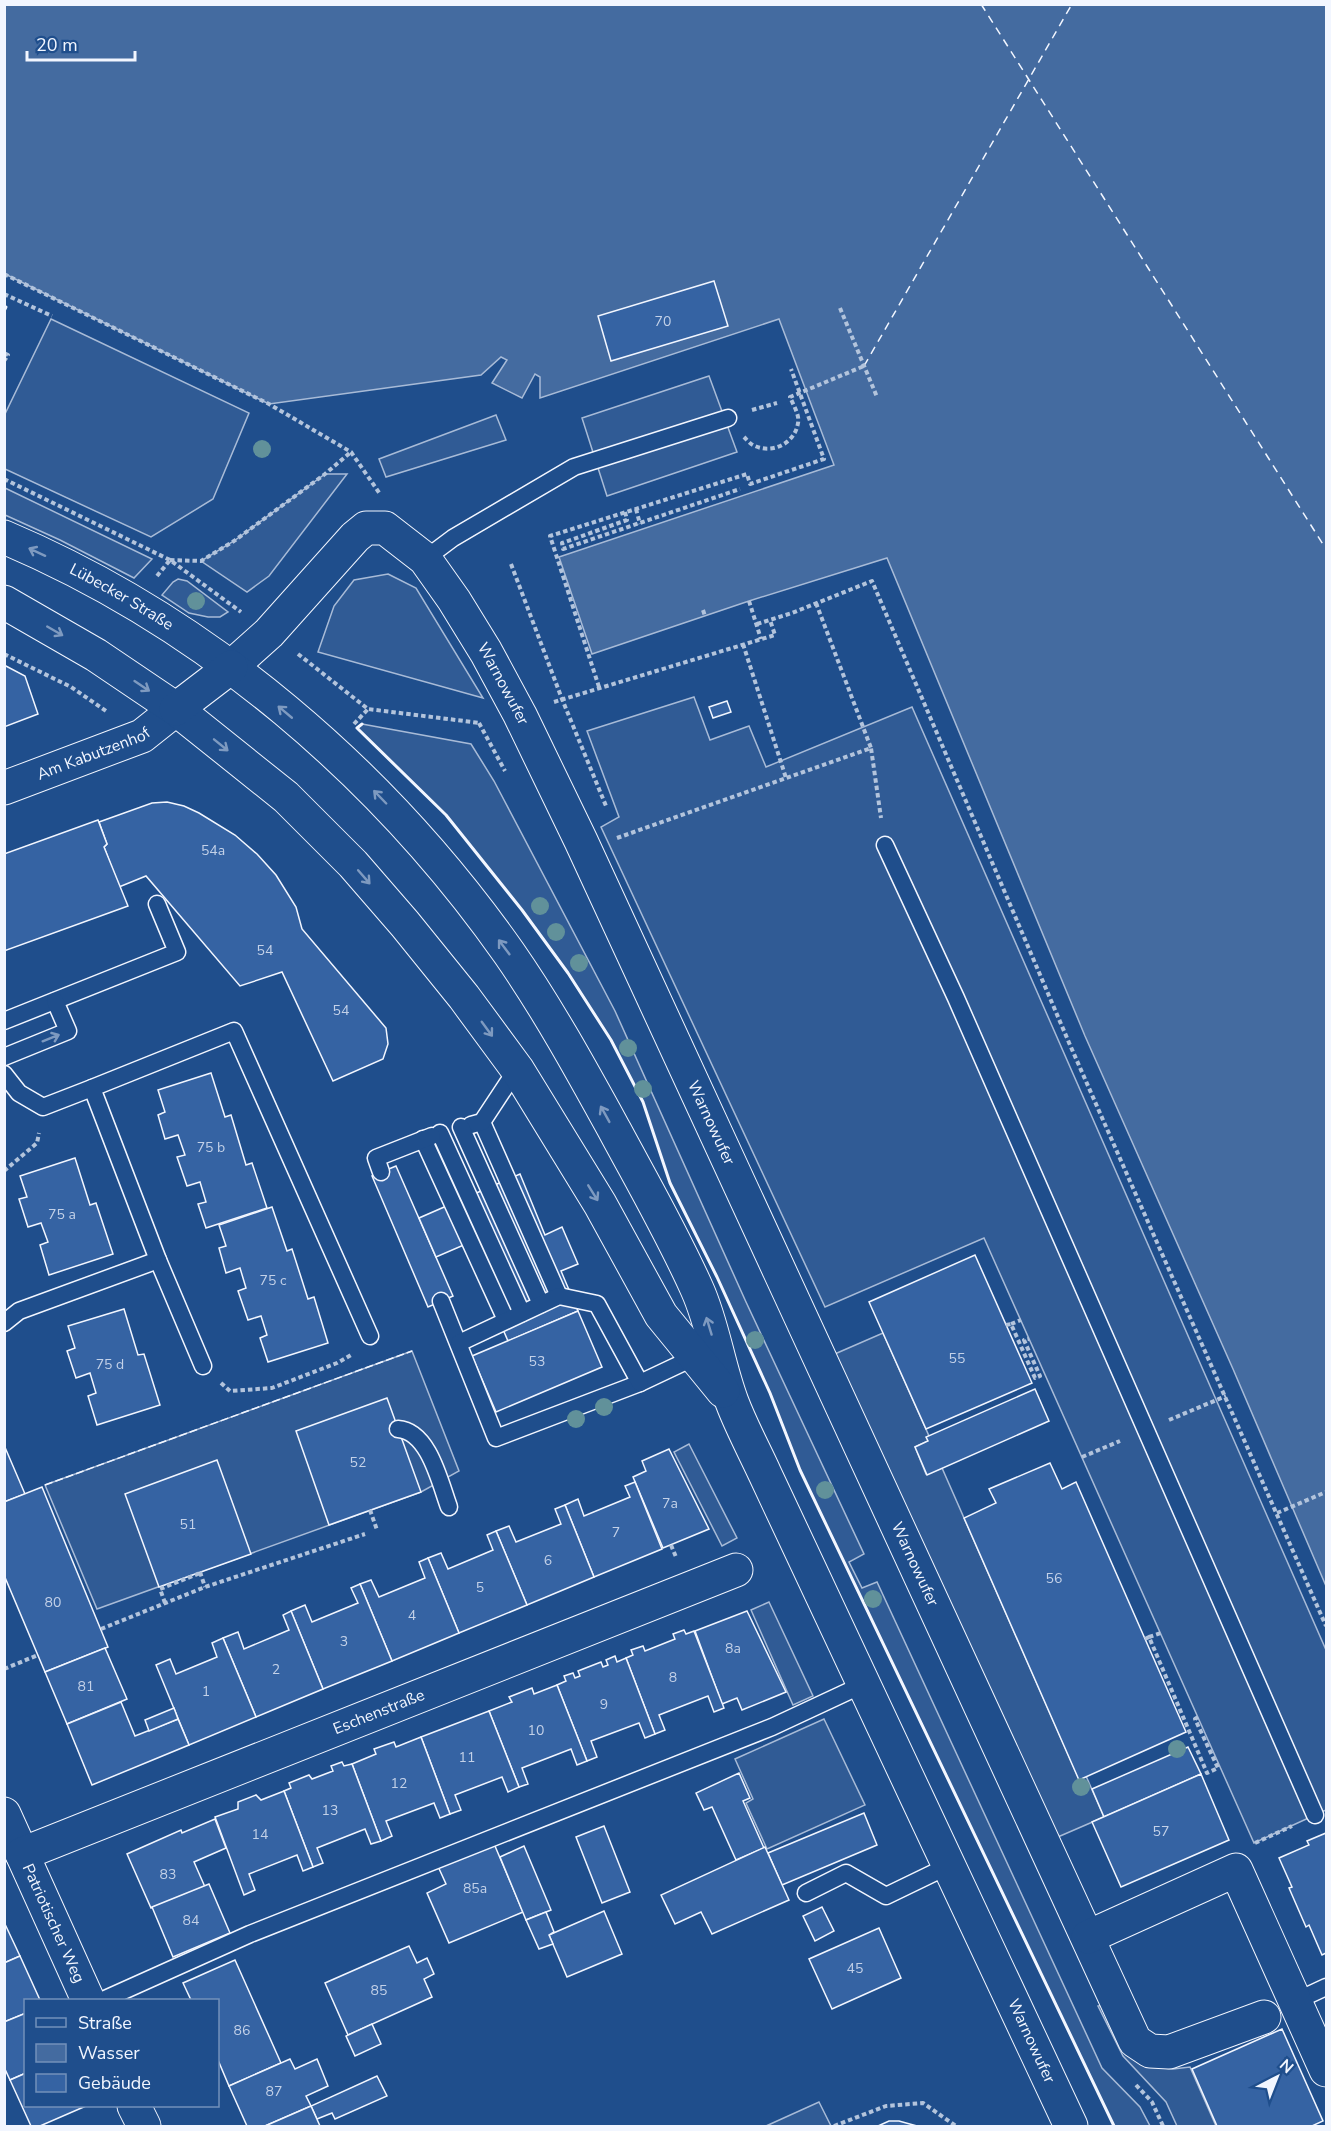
<svg xmlns="http://www.w3.org/2000/svg" width="1331" height="2131" font-family="'Nunito Sans',sans-serif">
<rect width="100%" height="100%" fill="#1f4e8c"/>
<g fill="#305b95" stroke="#a8bbd7" stroke-width="1.5">
<polygon points="51,319 249,413 213,499 151,537 5,469 5,414"/>
<polygon points="709,376 737,452 607,496 582,418"/>
<polygon points="496,415 506,440 386,477 379,459"/>
<polygon points="325,474 347,474 269,576 247,592 201,561 234,541"/>
<polygon points="5,488 152,559 134,578 60,540 5,515"/>
<polygon points="388,574 416,588 483,698 318,652 334,606 354,580"/>
<polygon points="178,579 187,581 228,612 220,617 208,617 189,613 162,595 173,582"/>
<polygon points="694,697 710,740 749,726 766,767 912,707 1326,1650 1326,1810 1254,1843 984,1238 825,1307 601,827 619,817 587,731"/>
<polygon points="362,724 471,744 494,781 615,1011 746,1302 864,1554 849,1562 862,1588 877,1582 1102,2068 1140,2107 1150,2126 1114,2126 800,1470 770,1393 717,1277 670,1183 643,1102 611,1040 568,973 522,910 446,815 357,728"/>
<polygon points="883,1333 929,1436 927,1437 928,1441 915,1447 926,1474 942,1468 1079,1779 1086,1776 1104,1817 1044,1843 821,1360"/>
<polygon points="412,1351 459,1471 421,1492 97,1609 45,1485"/>
<polygon points="689,1444 737,1538 722,1546 674,1452"/>
<polygon points="769,1602 813,1696 793,1705 751,1610"/>
<polygon points="824,1719 865,1805 767,1849 746,1803 753,1799 735,1759"/>
<polygon points="1103,2005 1130,2056 1145,2066 1173,2069 1190,2067 1216,2126 1177,2126 1166,2102 1123,2056 1098,2006"/>
<polygon points="819,2102 831,2126 766,2126"/>
</g>
<polygon fill="#446ba0" stroke="#a8bbd7" stroke-width="1.5" points="4,5 1326,5 1326,1586 1233,1369 1085,1036 887,558 749,601 592,654 559,557 834,465 779,319 540,398 540,377 535,374 522,398 492,383 507,360 501,357 481,375 269,404 5,274"/>
<g fill="none" stroke-linecap="round" stroke-linejoin="round">
<g stroke="#f2f6ff" stroke-width="1.5" stroke-dasharray="8 6" stroke-linecap="butt">
<polyline points="981,4 1326,549"/>
<polyline points="864,366 1072,4"/>
</g>
</g>
<g fill="#3563a3" stroke="#f2f6ff" stroke-width="1.5">
<polygon points="714,281 728,326 611,361 598,316"/>
<polygon points="4,665 25,676 38,714 4,727"/>
<polygon points="727,701 731,712 713,718 709,707"/>
<polygon points="167,802 184,806 199,813 235,835 257,854 276,875 296,907 302,929 386,1028 388,1044 383,1059 333,1081 282,972 240,986 146,876 119,887 104,847 107,844 99,822 152,803"/>
<polygon points="98,820 107,844 104,847 128,906 4,951 4,854"/>
<polygon points="211,1073 225,1117 231,1115 246,1165 252,1163 267,1208 206,1228 198,1204 206,1202 200,1182 187,1186 177,1157 185,1155 178,1135 165,1139 158,1115 165,1112 158,1090"/>
<polygon points="75,1158 90,1205 96,1203 113,1254 49,1275 40,1245 48,1242 41,1223 28,1227 19,1199 27,1197 20,1176"/>
<polygon points="396,1166 453,1296 428,1307 372,1176"/>
<polygon points="520,1174 545,1235 562,1227 578,1264 561,1271 578,1311 508,1341 466,1244 436,1257 419,1218"/>
<polygon points="272,1207 287,1251 292,1249 308,1299 314,1297 328,1343 268,1362 260,1338 267,1335 261,1316 248,1320 238,1291 246,1288 240,1268 226,1273 219,1248 226,1246 219,1225"/>
<polygon points="975,1255 1032,1383 926,1429 869,1302"/>
<polygon points="124,1309 138,1355 144,1354 160,1405 97,1425 88,1396 96,1393 90,1373 76,1378 67,1351 75,1348 68,1326"/>
<polygon points="578,1311 602,1367 496,1412 472,1356"/>
<polygon points="1035,1389 1049,1421 927,1475 915,1447 928,1441 926,1437"/>
<polygon points="387,1398 421,1492 329,1525 296,1431"/>
<polygon points="4,1445 25,1494 4,1502"/>
<polygon points="669,1449 709,1529 663,1548 633,1477 646,1471 642,1461"/>
<polygon points="217,1460 251,1554 159,1587 125,1494"/>
<polygon points="1050,1463 1062,1489 1076,1482 1186,1732 1079,1780 964,1518 996,1503 989,1489"/>
<polygon points="635,1482 662,1549 594,1577 565,1505 578,1499 584,1516 630,1497 625,1486"/>
<polygon points="42,1487 108,1647 45,1672 4,1575 4,1502"/>
<polygon points="565,1505 594,1577 527,1605 496,1531 509,1526 516,1542 561,1524 555,1509"/>
<polygon points="496,1531 527,1605 459,1633 428,1558 441,1553 448,1569 493,1550 487,1535"/>
<polygon points="428,1558 459,1633 392,1661 360,1584 371,1580 379,1597 425,1578 419,1562"/>
<polygon points="360,1584 392,1661 323,1689 291,1611 305,1605 312,1622 358,1603 351,1588"/>
<polygon points="291,1611 323,1689 256,1717 223,1638 238,1632 244,1649 289,1630 283,1615"/>
<polygon points="747,1611 786,1692 742,1710 737,1698 722,1704 695,1631"/>
<polygon points="684,1630 686,1634 694,1631 724,1708 714,1712 708,1696 659,1715 665,1730 655,1734 626,1658 633,1655 631,1650 643,1646 645,1651 675,1639 673,1634"/>
<polygon points="223,1638 256,1717 189,1745 156,1665 170,1659 176,1674 217,1657 212,1643"/>
<polygon points="105,1648 127,1699 67,1724 45,1672"/>
<polygon points="615,1656 617,1662 626,1658 655,1734 645,1738 639,1723 591,1741 597,1757 587,1761 557,1685 566,1681 564,1676 573,1673 575,1678 580,1676 578,1671 601,1662 603,1667 608,1665 606,1660"/>
<polygon points="557,1685 587,1761 577,1765 571,1749 522,1768 528,1784 519,1787 489,1711 512,1702 509,1697 532,1688 534,1694"/>
<polygon points="121,1702 135,1736 178,1719 189,1745 92,1785 67,1724"/>
<polygon points="174,1708 178,1719 149,1731 145,1720"/>
<polygon points="489,1711 519,1787 508,1792 502,1777 455,1795 461,1810 450,1814 421,1737"/>
<polygon points="421,1737 450,1814 440,1818 434,1803 386,1821 392,1836 381,1841 352,1764 376,1754 374,1749 394,1742 396,1747"/>
<polygon points="1188,1747 1201,1774 1104,1817 1092,1789"/>
<polygon points="342,1762 344,1766 352,1764 381,1841 371,1844 365,1829 317,1848 323,1863 313,1867 284,1791 291,1788 289,1783 309,1775 312,1779 333,1771 331,1766"/>
<polygon points="739,1773 750,1798 743,1801 764,1848 736,1860 712,1807 704,1810 696,1793"/>
<polygon points="1201,1774 1229,1840 1121,1887 1092,1822"/>
<polygon points="284,1791 313,1867 303,1871 297,1855 249,1874 255,1890 244,1895 215,1817 238,1809 238,1802 256,1795 261,1800"/>
<polygon points="864,1813 877,1845 782,1885 768,1853"/>
<polygon points="215,1819 226,1848 194,1862 205,1887 151,1908 127,1854 181,1830 182,1833"/>
<polygon points="604,1826 630,1892 602,1903 576,1837"/>
<polygon points="1326,1833 1326,1953 1322,1955 1309,1925 1306,1927 1289,1888 1292,1887 1279,1858 1309,1845 1307,1841"/>
<polygon points="492,1839 523,1912 449,1943 427,1893 446,1884 436,1862"/>
<polygon points="524,1846 551,1910 526,1920 500,1857"/>
<polygon points="765,1847 789,1900 712,1934 701,1912 675,1924 661,1895"/>
<polygon points="209,1884 230,1933 173,1957 152,1907"/>
<polygon points="822,1907 834,1931 815,1941 803,1916"/>
<polygon points="604,1911 622,1954 567,1977 549,1935"/>
<polygon points="546,1912 554,1932 549,1935 553,1944 539,1949 526,1920"/>
<polygon points="4,1922 20,1956 4,1963"/>
<polygon points="879,1928 901,1978 832,2009 809,1959"/>
<polygon points="409,1946 417,1963 427,1958 434,1974 424,1979 432,1997 348,2035 325,1983"/>
<polygon points="20,1956 40,2000 26,2000 26,2013 4,2022 4,1963"/>
<polygon points="235,1960 281,2063 229,2086 218,2060 218,2000 191,2000 183,1983"/>
<polygon points="26,2013 26,2073 10,2080 4,2067 4,2022"/>
<polygon points="372,2024 381,2044 355,2056 346,2036"/>
<polygon points="1282,2029 1323,2121 1312,2126 1217,2126 1192,2069"/>
<polygon points="290,2059 295,2069 317,2059 328,2086 306,2096 311,2106 265,2126 247,2126 229,2086"/>
<polygon points="26,2073 26,2106 86,2106 40,2126 31,2126 10,2080"/>
<polygon points="377,2076 387,2096 335,2119 332,2113 317,2119 311,2106"/>
<polygon points="311,2106 320,2126 265,2126"/>
<polygon points="889,2121 899,2121 917,2126 878,2126"/>
</g>
<g fill="none" stroke-linecap="round" stroke-linejoin="round">
<g stroke="#f2f6ff" stroke-width="19">
<g id="lane">
<polyline points="425,559 453,538 574,467 728,418"/>
<polyline points="885,845 956,998 1315,1815"/>
<polyline points="4,1021 177,952 157,904"/>
<polyline points="4,1057 68,1031 55,1001"/>
<polyline points="4,1074 19,1093 43,1107 92,1088"/>
<polyline points="482,1122 559,1296"/>
<polyline points="471,1125 482,1122 517,1069"/>
<polyline points="461,1127 541,1304"/>
<polyline points="440,1133 522,1313"/>
<polyline points="423,1139 506,1320"/>
<polyline points="381,1172 376,1158 432,1136"/>
<polyline points="441,1301 496,1438 640,1383 695,1357"/>
<polyline points="4,1323 19,1311 158,1260"/>
<polyline points="459,1343 559,1296 597,1304 640,1383"/>
<polyline points="203,1366 158,1260 92,1088 234,1031 370,1336"/>
<path d="M 398,1429 C 429,1431 440,1483 449,1507"/>
<polyline points="806,1893 846,1873 886,1896 948,1866"/>
<polyline points="103,2000 250,1934 772,1727 862,1685"/>
<polyline points="1296,2001 1326,1987"/>
</g>
</g>
<g stroke="#f2f6ff" stroke-width="35">
<g id="street">
<path id="s1" d="M 231,667 L 269,633 L 355,537 L 366,528 L 385,528 L 425,559 L 454,600 L 486,652 L 520,715 L 581,841 L 1135,2041 L 1150,2051 L 1169,2052 L 1264,2017"/>
<path id="s2" d="M 4,788 L 142,736 L 176,709"/>
<path id="s3" d="M 4,1814 L 88,2000"/>
<path id="s4" d="M 22,1854 L 736,1570"/>
<polyline points="1088,1937 1236,1870 1326,2070"/>
<polyline points="134,2106 144,2126"/>
</g>
</g>
<g stroke="#f2f6ff" stroke-width="35">
<g id="primary">
<path id="s5" d="M 4,537 C 207,623 383,774 509,953 C 548,1009 582,1071 615,1131 C 643,1183 673,1235 697,1289 C 713,1324 718,1365 732,1402 C 741,1426 754,1450 765,1474 C 866,1692 970,1908 1071,2126"/>
<polyline points="4,602 96,655 176,709 286,797 353,864 405,924 464,997 517,1069 600,1204 661,1315 723,1391"/>
<polyline points="176,709 231,667"/>
</g>
</g>
<g stroke="#b3c4dc" stroke-width="4" stroke-dasharray="4.5 3" stroke-linecap="butt">
<polyline points="4,274 269,404 351,452 380,494"/>
<polyline points="4,294 52,316"/>
<polyline points="840,308 877,397"/>
<polyline points="4,353 8,355 4,361"/>
<polyline points="752,410 777,403"/>
<path d="M 744,437 C 747,440 751,445 755,446 C 773,454 795,443 798,423 C 800,416 793,404 790,397 L 864,366"/>
<polyline points="4,479 170,560 241,612"/>
<polyline points="636,509 640,524"/>
<polyline points="625,512 627,520 562,543 563,549 740,489"/>
<polyline points="170,560 201,561 234,541 325,474 351,452"/>
<polyline points="511,564 562,699 606,806"/>
<polyline points="157,576 170,560"/>
<polyline points="749,601 761,639"/>
<polyline points="816,603 871,748"/>
<polyline points="703,610 705,616"/>
<polyline points="757,624 792,613 872,581 1070,1045 1326,1626"/>
<polyline points="743,644 786,778"/>
<polyline points="4,654 71,687 106,711"/>
<polyline points="298,654 368,709 480,723"/>
<polyline points="599,687 550,536 747,474 750,484 824,459 791,369"/>
<polyline points="554,702 775,635 770,620"/>
<polyline points="479,723 505,771"/>
<polyline points="354,724 368,709"/>
<polyline points="617,838 871,748 881,818"/>
<polyline points="4,1171 37,1143 39,1133"/>
<polyline points="1011,1324 1021,1320"/>
<polyline points="1006,1325 1011,1324 1035,1378 1040,1376 1024,1340 1029,1339"/>
<polyline points="221,1383 230,1391 272,1388 337,1363 351,1355"/>
<polyline points="1169,1420 1226,1396"/>
<polyline points="1082,1457 1120,1441"/>
<polyline points="370,1510 377,1530"/>
<polyline points="1277,1513 1326,1492"/>
<polyline points="671,1545 676,1557"/>
<polyline points="200,1572 205,1587"/>
<polyline points="165,1603 160,1589 200,1573"/>
<polyline points="101,1629 205,1587 365,1534"/>
<polyline points="1149,1637 1161,1633"/>
<polyline points="1145,1639 1149,1637 1207,1773 1218,1768 1195,1719 1198,1717"/>
<polyline points="4,1669 38,1655"/>
<polyline points="1255,1843 1292,1826"/>
<polyline points="1136,2085 1152,2102 1163,2126"/>
<polyline points="834,2126 886,2106 923,2103 956,2126"/>
</g>
<use href="#lane" stroke="#1f4e8c" stroke-width="16"/>
<use href="#street" stroke="#1f4e8c" stroke-width="33"/>
<use href="#primary" stroke="#1f4e8c" stroke-width="33"/>
<polyline stroke="#f2f6ff" stroke-width="1.5" stroke-dasharray="8 3" stroke-linecap="butt" points="45,1485 412,1351"/>
<g stroke="#f2f6ff" stroke-width="3">
<polyline points="4,306 6,307 4,311"/>
<polyline points="362,724 357,728 446,815 522,910 568,973 611,1040 643,1102 670,1183 717,1277 770,1393 800,1470 1114,2126"/>
</g>
</g>
<g fill="#61919a">
<circle cx="262" cy="449" r="9"/>
<circle cx="196" cy="601" r="9"/>
<circle cx="540" cy="906" r="9"/>
<circle cx="556" cy="932" r="9"/>
<circle cx="579" cy="963" r="9"/>
<circle cx="628" cy="1048" r="9"/>
<circle cx="643" cy="1089" r="9"/>
<circle cx="755" cy="1340" r="9"/>
<circle cx="604" cy="1407" r="9"/>
<circle cx="576" cy="1419" r="9"/>
<circle cx="825" cy="1490" r="9"/>
<circle cx="873" cy="1599" r="9"/>
<circle cx="1177" cy="1749" r="9"/>
<circle cx="1081" cy="1787" r="9"/>
</g>
<defs><path id="oneway-shaft" d="M-6 0H5M1.5-3L5.5 0L1.5 3" fill="none" stroke-width="1.6" stroke-linecap="round" stroke-linejoin="round" transform="scale(1.5)"/></defs>
<g stroke="#7e9ac0">
<use href="#oneway-shaft" transform="translate(37 552) rotate(-155)"/>
<use href="#oneway-shaft" transform="translate(55 631) rotate(30)"/>
<use href="#oneway-shaft" transform="translate(142 686) rotate(34)"/>
<use href="#oneway-shaft" transform="translate(285 712) rotate(-140)"/>
<use href="#oneway-shaft" transform="translate(221 745) rotate(39)"/>
<use href="#oneway-shaft" transform="translate(380 797) rotate(-134)"/>
<use href="#oneway-shaft" transform="translate(364 877) rotate(49)"/>
<use href="#oneway-shaft" transform="translate(504 947) rotate(-127)"/>
<use href="#oneway-shaft" transform="translate(487 1029) rotate(54)"/>
<use href="#oneway-shaft" transform="translate(51 1038) rotate(-22)"/>
<use href="#oneway-shaft" transform="translate(605 1114) rotate(-119)"/>
<use href="#oneway-shaft" transform="translate(593 1193) rotate(58)"/>
<use href="#oneway-shaft" transform="translate(709 1326) rotate(-107)"/>
</g>
<g text-anchor="middle" dominant-baseline="central" stroke-width="4.5" stroke-linejoin="round" paint-order="stroke">
<g font-size="14" fill="#c3d1e8">
<text x="663" y="321">70</text>
<text x="213" y="850">54a</text>
<text x="265" y="950">54</text>
<text x="341" y="1010">54</text>
<text x="211" y="1147">75 b</text>
<text x="62" y="1214">75 a</text>
<text x="273" y="1280">75 c</text>
<text x="957" y="1358">55</text>
<text x="537" y="1361">53</text>
<text x="110" y="1364">75 d</text>
<text x="358" y="1462">52</text>
<text x="670" y="1503">7a</text>
<text x="188" y="1524">51</text>
<text x="616" y="1532">7</text>
<text x="548" y="1560">6</text>
<text x="1054" y="1578">56</text>
<text x="480" y="1587">5</text>
<text x="53" y="1602">80</text>
<text x="412" y="1615">4</text>
<text x="344" y="1641">3</text>
<text x="733" y="1648">8a</text>
<text x="276" y="1669">2</text>
<text x="673" y="1677">8</text>
<text x="86" y="1686">81</text>
<text x="206" y="1691">1</text>
<text x="604" y="1704">9</text>
<text x="536" y="1730">10</text>
<text x="467" y="1757">11</text>
<text x="399" y="1783">12</text>
<text x="330" y="1810">13</text>
<text x="1161" y="1831">57</text>
<text x="260" y="1834">14</text>
<text x="168" y="1874">83</text>
<text x="475" y="1888">85a</text>
<text x="191" y="1920">84</text>
<text x="855" y="1968">45</text>
<text x="379" y="1990">85</text>
<text x="242" y="2030">86</text>
<text x="274" y="2091">87</text>
</g>
<g font-size="16" fill="#f2f6ff" stroke="#1f4e8c">
<text stroke="none"><textPath href="#s5" startOffset="132">Lübecker Straße</textPath></text>
<text stroke="none"><textPath href="#s1" startOffset="411">Warnowufer</textPath></text>
<text stroke="none"><textPath href="#s2" startOffset="96">Am Kabutzenhof</textPath></text>
<text stroke="none"><textPath href="#s1" startOffset="897">Warnowufer</textPath></text>
<text stroke="none"><textPath href="#s1" startOffset="1383">Warnowufer</textPath></text>
<text stroke="none"><textPath href="#s4" startOffset="384">Eschenstraße</textPath></text>
<text stroke="none"><textPath href="#s3" startOffset="120">Patriotischer Weg</textPath></text>
<text stroke="none"><textPath href="#s5" startOffset="1872">Warnowufer</textPath></text>
</g>
</g>
<rect width="1331" height="2131" fill="none" stroke="#f2f6ff" stroke-width="12"/>
<rect x="24" y="1999" width="195" height="108" fill="#1f4e8c" stroke="#7391ba" stroke-width="1.5"/>
<rect x="36" y="2018" width="30" height="9" fill="#1f4e8c" stroke="#7391ba" stroke-width="1.5"/>
<text x="78" y="2029" font-size="18" fill="#f2f6ff">Straße</text>
<rect x="36" y="2044" width="30" height="18" fill="#446ba0" stroke="#7391ba" stroke-width="1.5"/>
<text x="78" y="2059" font-size="18" fill="#f2f6ff">Wasser</text>
<rect x="36" y="2074" width="30" height="18" fill="#3563a3" stroke="#7391ba" stroke-width="1.5"/>
<text x="78" y="2089" font-size="18" fill="#f2f6ff">Gebäude</text>
<g transform="translate(1277 2077) rotate(42)" stroke="#1f4e8c" stroke-width="4.5" paint-order="stroke">
<path d="M0-4.5L10 22L0 15L-10 22Z" fill="#f2f6ff"/>
<text y="-9" font-size="16" font-weight="bold" text-anchor="middle" fill="#f2f6ff">N</text>
</g>
<path d="M27 51v9h108v-9" fill="none" stroke="#f2f6ff" stroke-width="3"/>
<text x="36" y="51" font-size="18" fill="#f2f6ff" stroke="#1f4e8c" stroke-width="4.5" paint-order="stroke">20 m</text>
</svg>
